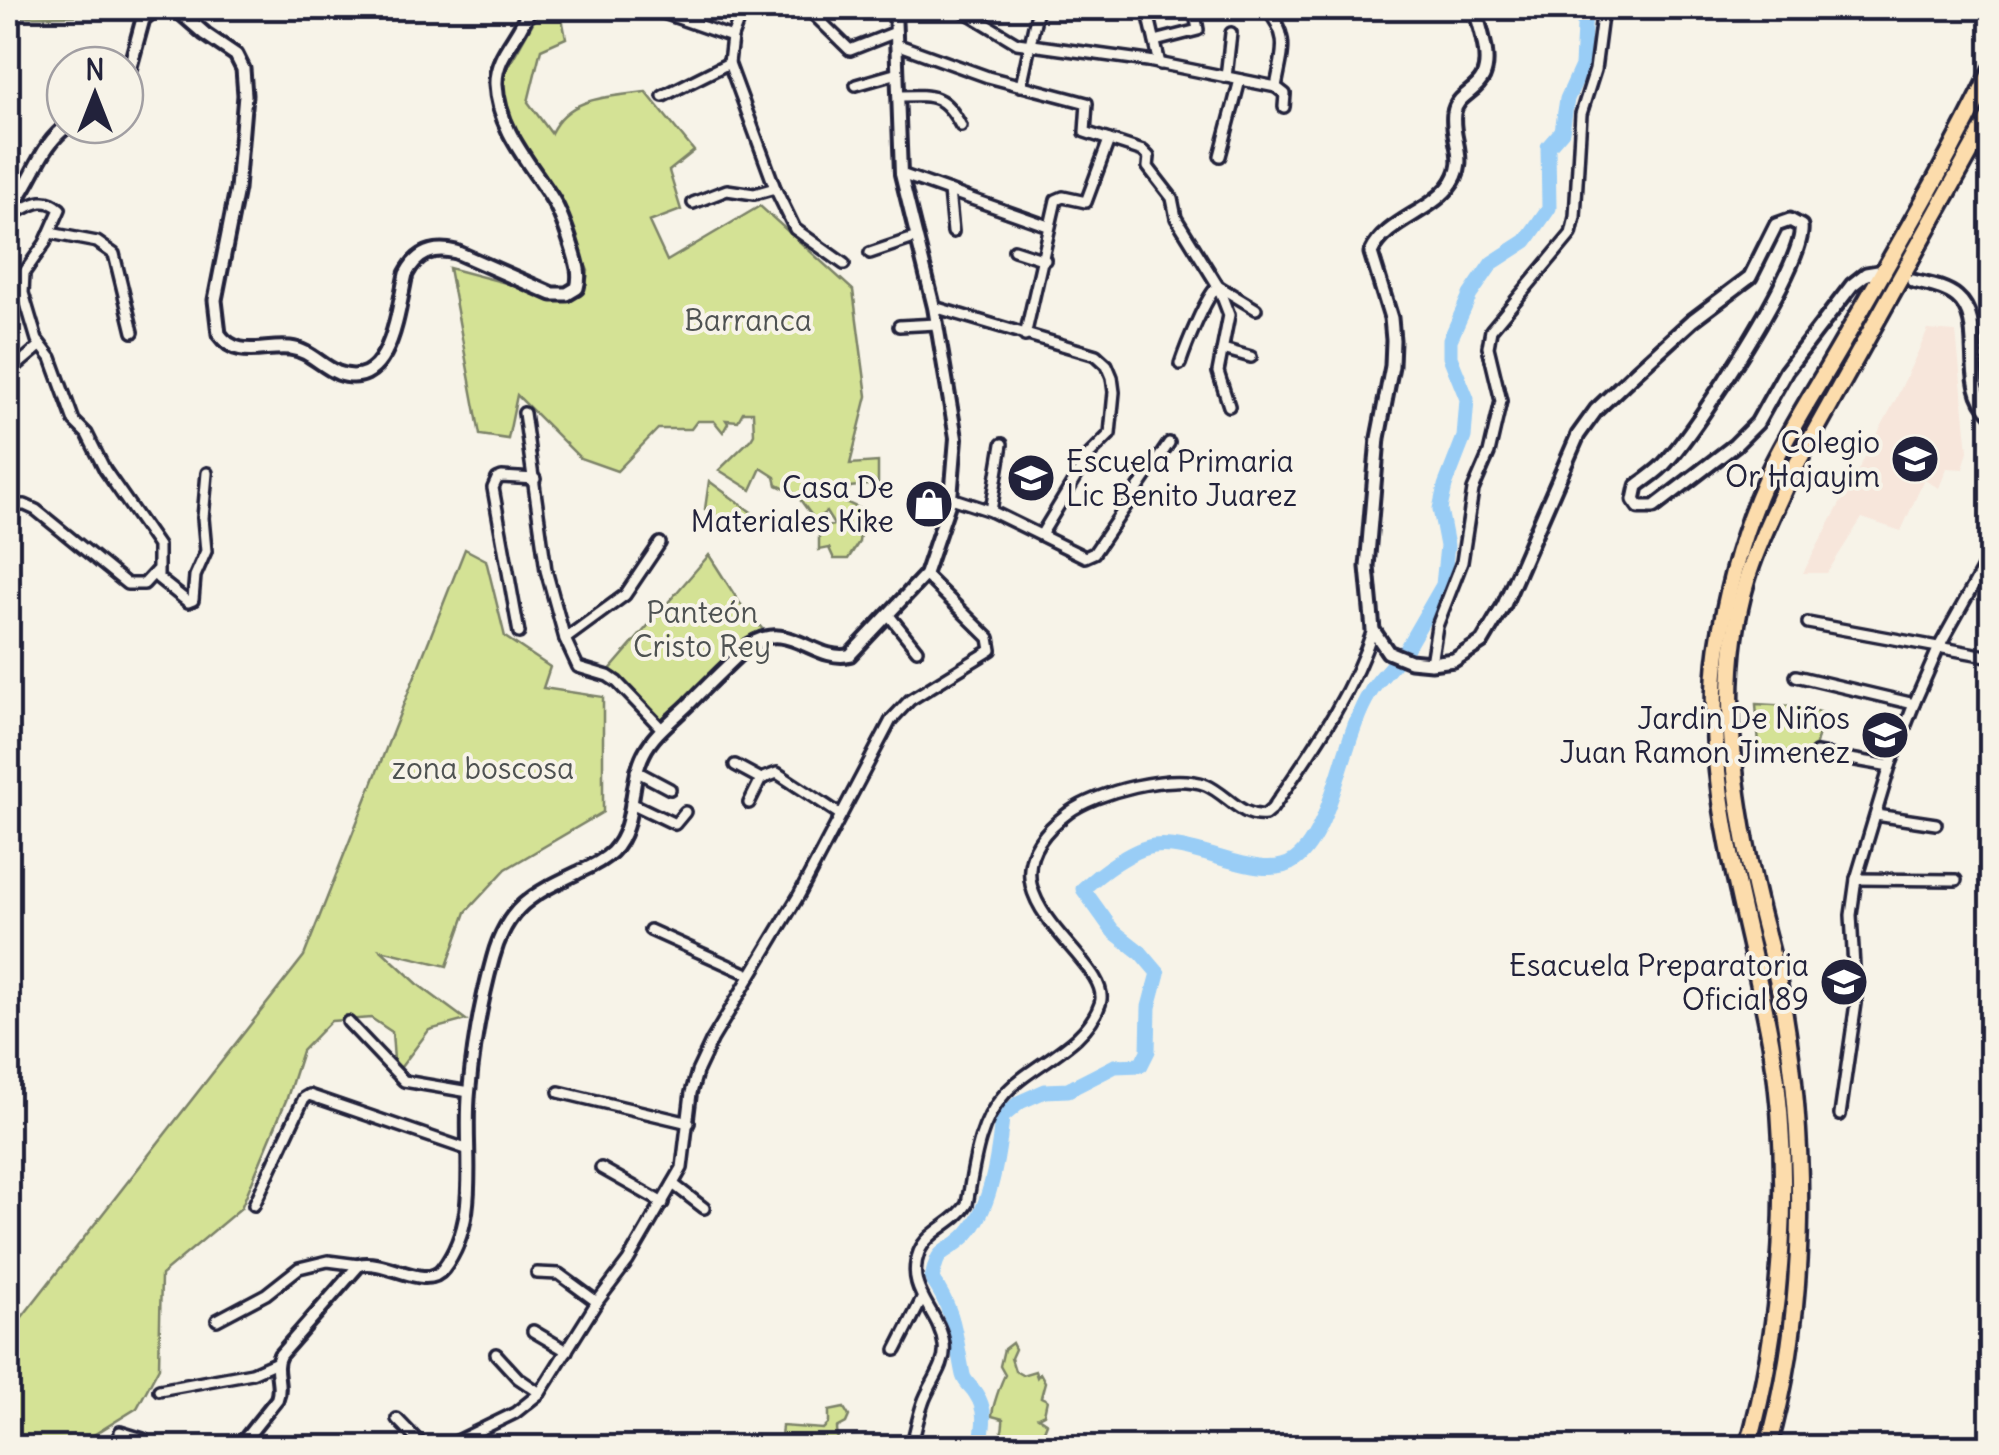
<svg xmlns="http://www.w3.org/2000/svg" width="1999" height="1455" font-family="Delius,sans-serif">
<rect width="100%" height="100%" fill="#f7f3e8"/>
<filter id="ink" filterUnits="userSpaceOnUse"><feTurbulence type="fractalNoise" baseFrequency=".01" numOctaves="2"/><feDisplacementMap in="SourceGraphic" scale="20" xChannelSelector="R" yChannelSelector="G"/><feConvolveMatrix kernelMatrix="1 2 1 2 8 2 1 2 1" color-interpolation-filters="sRGB"/></filter>
<g filter="url(#ink)">
<polygon fill="#f7e6db" points="1928,330 1956,332 1968,451 1963,469 1947,468 1939,488 1924,480 1901,531 1862,518 1827,573 1803,573 1896,399"/>
<g fill="#d4e295" stroke="#7b8268" stroke-width="2.5">
<polygon points="8,8 471,8 8,17"/>
<path d="M 534,8 L 560,8 L 566,38 L 541,49 L 528,102 L 551,133 C 569,96 609,97 646,92 L 694,151 L 669,171 L 681,210 L 649,222 L 667,261 L 760,206 L 853,290 L 867,396 L 850,464 L 878,462 L 878,484 L 850,487 L 843,501 L 863,510 L 859,542 L 848,559 L 834,559 L 829,548 L 819,550 L 819,528 L 834,525 L 826,512 L 815,520 L 796,494 L 777,485 L 775,477 L 761,468 L 751,490 L 719,470 L 751,439 L 754,434 L 753,412 L 743,412 L 738,421 L 726,420 L 728,423 L 723,432 L 714,421 L 697,421 L 691,429 L 658,429 L 617,471 L 580,458 L 517,395 L 508,439 L 480,435 L 449,268 L 566,299 L 576,297 L 586,285 L 588,271 L 562,212 L 510,118 L 501,90 L 502,78 L 535,19 Z"/>
<polygon points="709,481 758,517 760,526 742,530 705,509"/>
<polygon points="465,549 486,560 505,637 550,667 543,688 603,697 603,812 506,869 466,912 447,966 381,950 420,986 466,1020 429,1030 395,1075 392,1032 371,1018 331,1021 302,1051 287,1098 241,1208 161,1275 159,1367 137,1408 74,1447 8,1447 8,1335 304,956"/>
<polygon points="709,555 739,602 766,633 701,689 663,727 608,672"/>
<polygon points="1756,704 1793,706 1824,713 1813,756 1759,746"/>
<path d="M 1012,1343 L 1015,1349 L 1011,1358 L 1015,1371 L 1022,1375 L 1035,1371 L 1037,1377 L 1040,1373 L 1045,1382 L 1041,1397 L 1047,1400 L 1044,1414 L 1038,1417 L 1047,1423 L 1043,1433 L 1034,1439 L 1033,1447 L 989,1447 C 999,1445 1004,1429 1003,1419 L 992,1416 C 992,1408 1001,1382 1005,1375 L 1000,1366 L 1004,1349 Z"/>
<polygon points="844,1408 849,1416 846,1423 837,1428 838,1447 748,1447 750,1443 772,1444 781,1437 782,1426 823,1429 829,1423 829,1411"/>
</g>
<g fill="none" stroke-linecap="round" stroke-linejoin="round">
<g stroke="#99cdf6" stroke-width="15">
<polyline points="1405,651 1443,585 1447,546 1440,509 1445,486 1464,437 1467,399 1450,357 1450,340 1470,295 1492,263 1526,241 1549,208 1548,147 1562,131 1567,99 1582,66 1585,8"/>
<path d="M 980,1448 C 983,1428 988,1412 976,1394 C 972,1387 965,1383 963,1375 C 955,1337 956,1313 932,1279 C 939,1244 943,1257 964,1237 C 991,1212 999,1152 1002,1117 L 1020,1102 L 1045,1091 L 1068,1090 L 1115,1066 L 1141,1065 L 1148,1051 L 1149,1007 L 1158,973 L 1141,953 L 1113,931 L 1083,889 C 1099,874 1132,849 1154,846 C 1196,840 1262,885 1295,860 C 1333,832 1343,734 1370,693 C 1376,682 1386,673 1394,663"/>
</g>
<g stroke="#22223b" stroke-width="16">
<g id="minor">
<polyline points="649,8 732,37"/>
<polyline points="743,8 732,37 729,63 775,188 795,229 844,264"/>
<polyline points="807,8 850,50 896,32"/>
<polyline points="959,8 1017,43 1148,61 1276,87 1285,94 1284,107"/>
<polyline points="1147,8 1160,64"/>
<path d="M 1266,8 C 1291,38 1282,52 1276,87"/>
<polyline points="1155,41 1198,30 1194,8"/>
<polyline points="896,44 988,77 1087,103 1085,132 1143,151 1149,157 1148,167 1172,198 1176,218 1218,286 1229,315 1218,372 1229,406"/>
<polyline points="1226,77 1231,33"/>
<polyline points="856,85 898,73"/>
<polyline points="1021,86 1038,8"/>
<polyline points="663,96 729,63"/>
<path d="M 899,96 C 934,95 944,94 961,126"/>
<polyline points="1220,156 1240,80"/>
<polyline points="901,174 1048,226"/>
<polyline points="949,191 953,232"/>
<polyline points="693,203 727,190 754,194 775,188"/>
<path d="M 8,216 C 27,210 41,192 60,209 L 45,243 L 24,273 L 23,293 L 37,340 L 51,358 L 74,421 L 87,434 L 105,470 L 158,546 L 158,578 L 188,602 L 193,600 L 195,576 L 206,551 L 203,518 L 207,473"/>
<polyline points="50,233 97,242 114,254 133,332"/>
<polyline points="1014,250 1045,260"/>
<polyline points="870,253 917,237"/>
<polyline points="934,307 1096,355 1107,365 1112,377 1114,392 1110,434 1090,454 1041,535"/>
<polyline points="899,326 937,324"/>
<polyline points="1025,336 1056,200 1063,197 1086,202 1109,140"/>
<polyline points="1223,349 1251,357"/>
<path d="M 1180,364 C 1186,346 1206,296 1218,286 L 1256,309"/>
<polyline points="8,373 40,346"/>
<polyline points="524,413 546,570 565,639 578,667 608,676 617,682 662,729"/>
<polyline points="951,498 991,511 1085,557 1094,553 1169,443"/>
<polyline points="8,505 25,505 36,510 127,584 144,584 156,571"/>
<polyline points="991,511 1002,444"/>
<polyline points="888,614 917,650"/>
<polyline points="1808,623 1992,657"/>
<polyline points="519,633 493,488 497,479 502,477 535,479"/>
<polyline points="565,639 625,595 660,543"/>
<polyline points="1431,663 1437,626 1462,562 1473,490 1489,453 1501,401 1488,347 1491,330 1571,234 1575,217 1581,114 1595,70 1603,8"/>
<polyline points="1796,676 1914,704"/>
<polyline points="1816,753 1890,766"/>
<polyline points="735,765 761,779"/>
<polyline points="636,771 670,789"/>
<polyline points="631,803 675,824 685,812"/>
<polyline points="749,803 761,779 777,773 841,815"/>
<polyline points="1876,815 1936,824"/>
<polyline points="1856,879 1956,880"/>
<polyline points="650,930 750,975"/>
<polyline points="348,1022 404,1081 469,1092"/>
<polyline points="559,1092 689,1123"/>
<polyline points="1840,1115 1856,1003 1851,915 1856,879 1890,766 1914,704 1939,647 1992,552"/>
<polyline points="601,1168 663,1203"/>
<polyline points="673,1184 704,1208"/>
<polyline points="254,1205 304,1098 309,1095 466,1149"/>
<polyline points="537,1273 559,1274 597,1302"/>
<polyline points="217,1320 266,1294 299,1268 328,1261 359,1265"/>
<polyline points="533,1331 567,1351"/>
<polyline points="896,1350 922,1299"/>
<polyline points="496,1354 518,1378 540,1393"/>
<polyline points="159,1390 252,1373 277,1362"/>
<polyline points="397,1419 425,1448"/>
<polyline points="120,1432 143,1439 153,1448"/>
<polyline points="443,1448 515,1413 540,1393 597,1302 628,1261 682,1168 691,1093 697,1072 712,1040 799,895 891,720 910,700 991,650 989,638 925,575"/>
<path d="M 911,1448 C 915,1433 918,1417 923,1403 C 929,1384 947,1366 944,1345 C 940,1310 904,1292 919,1252 C 928,1230 955,1224 967,1204 C 974,1167 977,1127 1002,1097 C 1029,1064 1085,1048 1100,1004 C 1116,958 960,893 1068,813 C 1096,792 1173,772 1206,785 C 1227,794 1241,818 1265,815 L 1272,809 C 1311,751 1351,697 1373,630"/>
</g>
</g>
<g stroke="#22223b" stroke-width="18">
<path id="tertiary" d="M 238,1448 L 277,1399 C 283,1384 272,1370 280,1355 L 359,1265 C 385,1258 426,1292 443,1269 C 482,1218 463,1151 469,1092 C 473,1048 481,1001 493,958 C 507,906 533,894 579,872 C 590,867 603,861 612,852 C 637,827 628,784 644,753 C 654,733 674,719 690,703 C 709,683 729,664 749,645 C 788,618 815,663 850,655 L 925,575 L 951,498 L 956,438 L 934,307 L 901,174 L 895,8"/>
</g>
<g stroke="#22223b" stroke-width="19">
<g id="secondary">
<path d="M 175,8 L 205,34 L 236,55 L 243,69 L 245,95 L 237,189 L 215,300 L 219,334 C 237,360 264,345 290,348 C 309,350 321,366 338,373 C 392,393 398,307 406,274 C 417,253 433,246 456,252 L 552,294 L 567,294 L 577,288 C 581,274 577,264 573,250 C 568,234 562,215 553,200 C 530,163 498,130 496,84 C 495,54 522,35 529,8"/>
<path d="M 1475,8 C 1479,27 1492,57 1483,77 C 1476,92 1456,96 1454,113 C 1450,141 1471,160 1448,188 C 1426,214 1385,222 1371,253 L 1391,318 L 1393,340 L 1392,366 L 1378,438 L 1367,567 L 1373,630 L 1388,652 L 1410,661 L 1431,663 L 1454,660 L 1482,642 L 1504,605 L 1578,435 L 1596,410 L 1637,371 L 1693,320 L 1750,277 L 1776,225 L 1790,220 L 1801,226 C 1807,262 1696,430 1667,461 C 1659,471 1647,478 1637,486 L 1634,500 L 1639,507 L 1654,507 L 1735,445 L 1757,423 L 1786,371 L 1852,285 L 1866,274 L 1878,272"/>
<polyline points="125,85 143,19 156,8"/>
<path d="M 8,211 C 32,185 39,144 69,125"/>
<path d="M 1913,281 C 1928,285 1945,287 1957,297 C 1988,323 1958,383 1992,414"/>
</g>
</g>
<g stroke="#22223b" stroke-width="22">
<g id="motorway">
<path d="M 1748,1448 C 1783,1322 1793,1172 1771,1043 C 1748,913 1700,782 1718,648 C 1727,587 1743,529 1768,474 C 1789,429 1818,386 1843,342 C 1894,252 1947,164 1992,70"/>
<path d="M 1768,1448 C 1807,1313 1807,1150 1784,1012 C 1777,967 1762,924 1753,879 C 1732,784 1718,675 1747,579 C 1757,545 1773,514 1787,482 L 1992,113"/>
</g>
</g>
<use href="#minor" stroke="#f7f3e8" stroke-width="9"/>
<use href="#tertiary" stroke="#f7f3e8" stroke-width="10"/>
<use href="#secondary" stroke="#f7f3e8" stroke-width="11"/>
<use href="#motorway" stroke="#fcdcac" stroke-width="15"/>
</g>
</g>
<defs>
<g id="school-disc" transform="scale(2.5)"><circle r="9.5" fill="#22223b" stroke="#f7f3e8"/><path d="M0-5L7-2L0 1L-7-2ZM-4 1L0 2.5L4 1V4Q0 6-4 4Z" fill="#fff"/></g>
<g id="shop-disc" transform="scale(2.5)"><circle r="9.5" fill="#22223b" stroke="#f7f3e8"/><path d="M-5-2.5h2.3a2.7 3.5 0 0 1 5.4 0H5L5.5 6h-11ZM-1.5-2.5h3a1.5 2.3 0 0 0-3 0Z" fill="#fff"/></g>
</defs>
<g fill-rule="evenodd">
<use href="#school-disc" x="1915" y="459"/>
<use href="#school-disc" x="1031" y="478"/>
<use href="#shop-disc" x="929" y="504"/>
<use href="#school-disc" x="1885" y="735"/>
<use href="#school-disc" x="1844" y="982"/>
</g>
<g text-anchor="middle" dominant-baseline="central" stroke-width="8" stroke-linejoin="round" paint-order="stroke">
<g font-size="30" fill="#4e5252" stroke="#f7f3e8">
<text x="748" y="320">Barranca</text>
<text x="702" y="612">Panteón<tspan x="702" dy="34">Cristo Rey</tspan></text>
<text x="483" y="768">zona boscosa</text>
</g>
<g font-size="30" fill="#22223b" stroke="#f7f3e8" text-anchor="end">
<text x="1880" y="442">Colegio<tspan x="1880" dy="34">Or Hajayim</tspan></text>
<text x="1066" y="461" text-anchor="start">Escuela Primaria<tspan x="1066" dy="34">Lic Benito Juarez</tspan></text>
<text x="894" y="487">Casa De<tspan x="894" dy="34">Materiales Kike</tspan></text>
<text x="1850" y="718">Jardin De Niños<tspan x="1850" dy="34">Juan Ramon Jimenez</tspan></text>
<text x="1809" y="965">Esacuela Preparatoria<tspan x="1809" dy="34">Oficial 89</tspan></text>
</g>
</g>
<rect width="1999" height="1455" fill="none" stroke="#f7f3e8" stroke-width="40"/>
<rect x="20" y="20" width="1959" height="1415" fill="none" stroke="#22223b" stroke-width="4" filter="url(#ink)"/>
<g transform="translate(95 95)"><circle r="48" fill="#f7f3e8" stroke="#a29fa3" stroke-width="2.5"/>
<path d="M0-8L18 38L0 25L-18 38Z" fill="#22223b"/>
<text y="-15" font-size="28" font-weight="bold" text-anchor="middle" fill="#22223b">N</text>
</g>
</svg>
